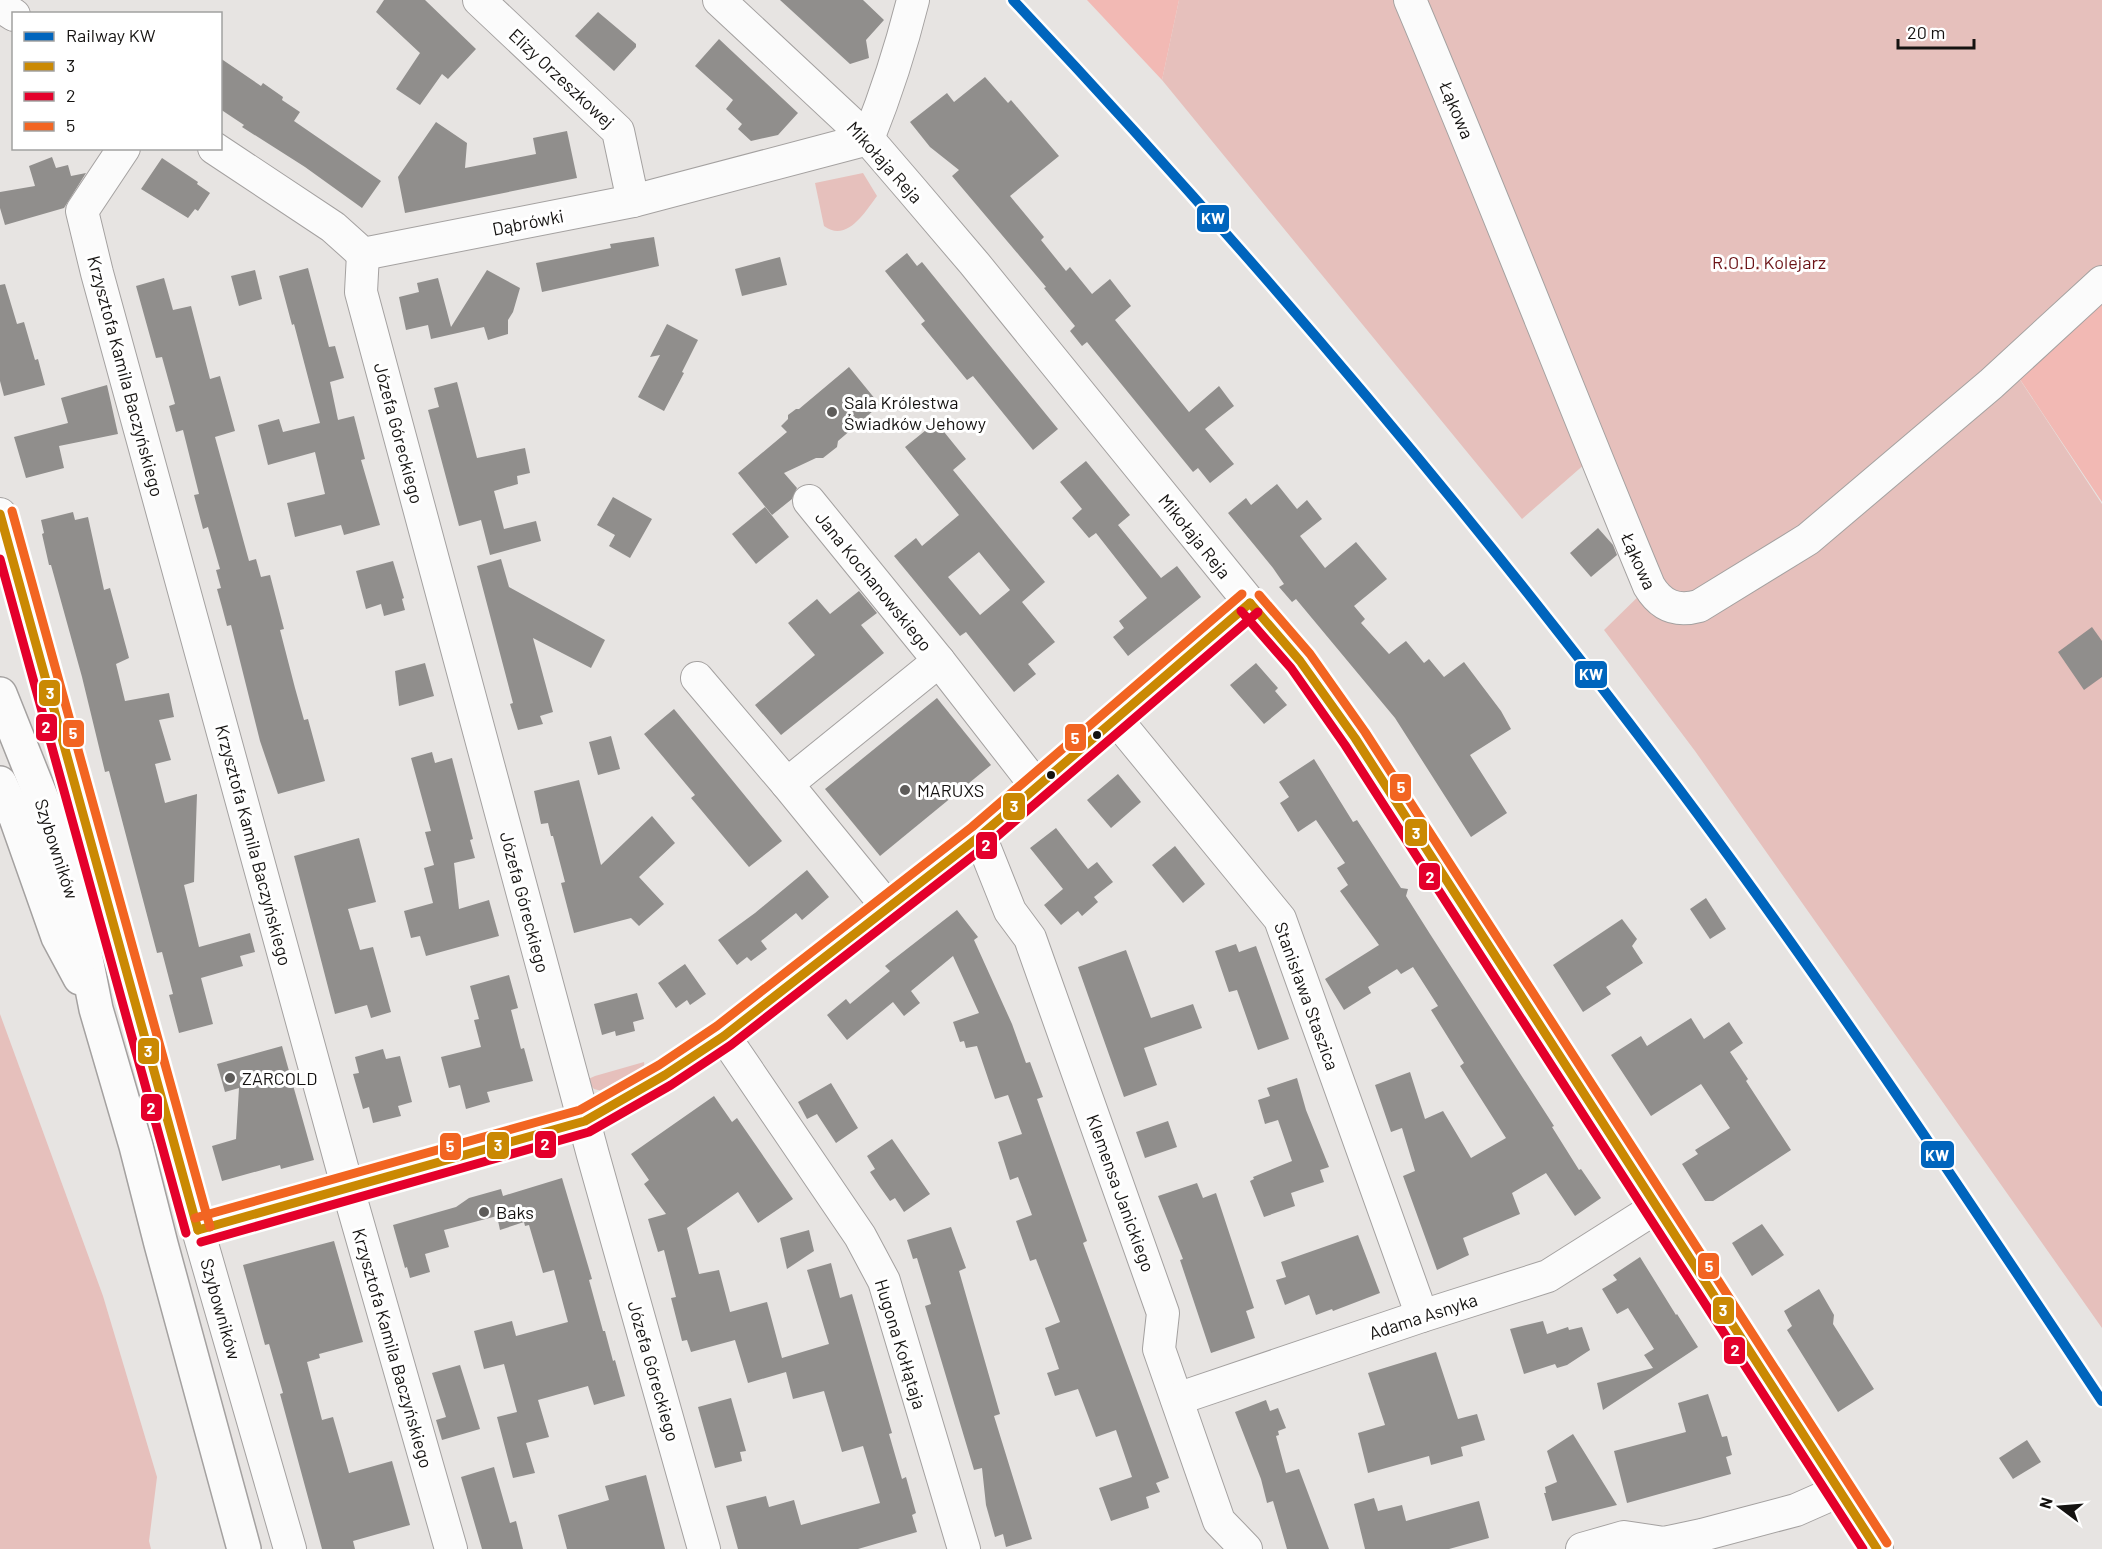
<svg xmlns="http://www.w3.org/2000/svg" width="2102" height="1549" font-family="Barlow,sans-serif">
<rect width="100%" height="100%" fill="#e7e4e2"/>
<g fill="#e6c0bc">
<polygon points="1179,0 2102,0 2102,282 2011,366 2102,504 2102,1328 1695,751 1604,630 1649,586 1594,456 1522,519 1162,80"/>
<path d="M 863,173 L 877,196 C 865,212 847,243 824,226 L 815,183 Z"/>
<polygon points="0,1014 103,1296 157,1477 149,1541 151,1549 0,1549"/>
<polygon points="644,1062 645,1072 606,1092 594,1089 586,1080 595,1076"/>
</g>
<g fill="#f2b9b4">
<polygon points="1087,0 1179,0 1162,80"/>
<polygon points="2102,282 2102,502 2011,366"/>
</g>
<g fill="#908e8c" fill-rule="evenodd">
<polygon points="384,0 425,0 476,49 448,79 442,74 420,105 396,89 420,53 376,12"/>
<polygon points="780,0 863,0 884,20 866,40 869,58 850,64"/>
<polygon points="598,12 636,44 636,47 614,71 575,36"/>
<polygon points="719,39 798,113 778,135 751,141 738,129 742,124 726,109 733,100 695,66"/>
<polygon points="220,58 261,86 263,83 283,97 282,100 300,112 294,121 381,181 362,208 305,167 242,127 244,125 220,109"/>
<polygon points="985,77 1008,103 1011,100 1059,156 1010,196 1044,237 1041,240 1066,271 1070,267 1092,294 1110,279 1131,306 1115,320 1189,412 1219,386 1234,406 1205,429 1234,464 1210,483 1198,468 1193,472 1087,342 1082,346 1070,331 1075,326 1044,288 1046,287 952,176 959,170 930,147 910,122 947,93 954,102"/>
<polygon points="436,122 467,143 465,168 536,154 533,138 567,131 577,178 405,213 398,177"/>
<polygon points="52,157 56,168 68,165 71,176 86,173 64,208 5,225 0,208 0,192 35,186 29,166"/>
<polygon points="162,158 198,182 197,184 210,193 198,211 195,209 188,218 141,189"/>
<polygon points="654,237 659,266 542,292 536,263 611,248 610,244"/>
<polygon points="907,253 917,266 922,262 1058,429 1033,450 973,376 967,380 921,324 925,321 885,271"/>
<polygon points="780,257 787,285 742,296 735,269"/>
<polygon points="308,268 329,347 335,346 344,378 330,382 338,420 354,416 365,459 361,460 380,525 344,535 341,525 295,537 287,503 325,494 315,452 268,465 258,425 279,419 283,432 320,423 294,324 292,325 279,276"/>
<polygon points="255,270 262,299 239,306 231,276"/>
<polygon points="487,270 520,288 513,312 508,320 508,334 488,340 484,327 431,339 428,325 406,330 399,297 419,292 417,283 438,278 451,327"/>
<polygon points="164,278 173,310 191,306 210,379 220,376 235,431 215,437 249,561 256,559 261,577 270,575 284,629 280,630 295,688 304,720 308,719 325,781 278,794 260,741 231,625 227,626 222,607 217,589 221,588 216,570 220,569 208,527 203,529 194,495 199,494 183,430 176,432 169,406 175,404 162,357 156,358 136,286"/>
<polygon points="5,284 17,324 24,322 35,360 38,359 45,385 4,396 0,381 0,285"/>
<polygon points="667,324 698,340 682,372 684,373 664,411 638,397 660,355 650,357"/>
<polygon points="849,367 880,405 838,441 837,447 823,458 816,458 784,473 797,488 792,499 772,515 738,473 787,432 781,426 788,419 788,415 796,409 799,409"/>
<polygon points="457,382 477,458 525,448 530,473 517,476 518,484 494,491 504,529 536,521 541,541 490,555 481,520 459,526 428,410 439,407 434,388"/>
<polygon points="107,385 118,434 59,446 64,468 26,478 14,437 68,423 61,398"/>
<path d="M 936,422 L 966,459 L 953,470 L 1045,582 L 1022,602 L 1055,642 L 1028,664 L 1036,674 L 1014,692 L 966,632 L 960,636 L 894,556 L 916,538 L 922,546 L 959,515 L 905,447 ZM 979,552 L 1010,590 L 980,615 L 948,577 Z"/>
<polygon points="1086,461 1130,515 1118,525 1161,578 1177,566 1201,597 1128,656 1113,637 1124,628 1119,621 1147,598 1096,533 1089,538 1072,518 1082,509 1060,482"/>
<polygon points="1277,484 1297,509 1307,500 1322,519 1300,536 1325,568 1356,542 1387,579 1354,606 1365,619 1361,623 1389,654 1406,641 1424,663 1429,659 1444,677 1464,662 1501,711 1511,729 1470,755 1507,813 1471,837 1395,718 1296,599 1292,602 1279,587 1284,584 1273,568 1228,513 1246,498 1251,505"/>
<polygon points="613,497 652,519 630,558 609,546 615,535 597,525"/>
<polygon points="765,507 789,537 756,564 732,534"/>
<polygon points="73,512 75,520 88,517 104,590 110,588 129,658 116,664 125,701 169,693 174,717 159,720 171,760 155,764 165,803 197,794 194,882 184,885 199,947 250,933 255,952 240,956 243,966 201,978 213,1024 179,1033 169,995 173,994 162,952 157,953 109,771 105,772 82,677 51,565 49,565 42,534 44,533 41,520"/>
<polygon points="1598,528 1613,545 1617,555 1591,577 1570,553"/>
<polygon points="501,559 509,587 605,640 591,668 533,638 553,712 540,716 543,724 518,730 510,704 513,703 477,566"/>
<polygon points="393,561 404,598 402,599 405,610 384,616 381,604 366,609 356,571"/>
<polygon points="859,591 877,613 861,625 884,653 781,735 755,705 815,655 788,623 817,599 830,614"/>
<polygon points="2092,627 2102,641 2102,677 2084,690 2058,652"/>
<polygon points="425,663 434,696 399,706 395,671"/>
<polygon points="1256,663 1278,688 1275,691 1287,705 1264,724 1230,685"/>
<polygon points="937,698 991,765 880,856 825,789"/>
<polygon points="674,709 782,841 749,867 691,798 695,795 644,734"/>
<polygon points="611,736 620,769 598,775 589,742"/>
<polygon points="432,752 435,763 452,758 473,839 470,840 475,858 454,863 459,909 489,900 499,936 426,956 420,936 411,938 404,911 433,903 424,868 434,865 425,832 431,831 411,758"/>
<polygon points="1314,759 1353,822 1357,820 1401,888 1408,889 1406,896 1430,934 1554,1126 1552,1127 1579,1170 1581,1169 1601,1198 1575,1216 1546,1173 1512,1193 1520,1214 1463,1238 1469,1255 1437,1270 1403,1176 1415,1171 1402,1128 1391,1132 1375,1085 1410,1072 1425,1119 1443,1111 1471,1158 1506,1138 1460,1066 1464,1063 1431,1010 1438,1006 1413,967 1401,974 1397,969 1368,987 1371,993 1344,1010 1325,979 1379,945 1340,891 1348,885 1337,868 1345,863 1316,820 1298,832 1280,803 1289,797 1279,782"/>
<polygon points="1118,774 1141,802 1111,828 1087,800"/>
<polygon points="579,780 601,865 652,816 675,843 639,877 664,904 639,926 631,918 574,933 561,883 565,882 553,836 551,836 548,823 541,824 534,791"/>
<polygon points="1056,828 1088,869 1097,862 1113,882 1094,897 1098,902 1082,916 1078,911 1061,925 1044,905 1063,889 1030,848"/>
<polygon points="359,838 376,902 348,909 360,950 373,947 391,1012 371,1018 367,1005 335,1014 294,856"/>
<polygon points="1175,846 1205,884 1183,903 1152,865"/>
<polygon points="807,870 829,897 802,920 796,913 761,941 767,949 751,961 747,957 737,965 718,940 755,913"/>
<polygon points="1706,898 1726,929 1710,939 1690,909"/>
<polygon points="957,910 978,937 974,940 1012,1024 1026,1063 1030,1062 1043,1097 1037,1099 1087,1241 1083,1243 1169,1478 1156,1483 1160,1492 1146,1497 1149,1508 1111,1521 1099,1488 1132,1477 1116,1430 1096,1437 1078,1389 1055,1396 1047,1373 1059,1369 1045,1328 1060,1322 1036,1259 1030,1261 1016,1221 1032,1215 1018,1177 1010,1180 998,1142 1022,1134 1008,1095 995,1099 977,1046 966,1048 964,1041 960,1042 953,1022 979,1013 953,956 911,991 920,1003 904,1016 893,1002 847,1040 827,1015 846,999 850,1004 890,971 885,966"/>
<polygon points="1622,919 1637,939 1632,946 1643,963 1606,987 1611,994 1583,1012 1553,965"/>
<polygon points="1236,944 1239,952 1256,946 1289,1039 1258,1050 1237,990 1229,992 1215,951"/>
<polygon points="1126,950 1151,1018 1193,1004 1202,1028 1144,1048 1157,1085 1124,1097 1078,967"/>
<polygon points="685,964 706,994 690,1005 687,1000 676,1008 658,983"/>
<polygon points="509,975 518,1008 511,1010 521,1049 524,1048 533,1081 487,1092 490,1102 466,1109 460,1085 449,1088 441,1057 481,1047 474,1020 479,1019 470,986"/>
<polygon points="637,993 644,1019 633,1022 635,1031 616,1036 615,1031 602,1035 594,1004"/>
<polygon points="1691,1018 1704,1039 1729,1022 1743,1043 1730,1052 1748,1079 1746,1081 1791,1150 1713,1201 1705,1201 1682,1164 1698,1154 1695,1150 1730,1128 1701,1084 1651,1116 1611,1055 1641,1036 1647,1046"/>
<polygon points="282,1046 314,1160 281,1169 280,1165 222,1181 212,1146 236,1139 239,1088 225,1092 217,1064"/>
<polygon points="383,1049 386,1059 400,1056 412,1102 398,1106 401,1116 373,1123 369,1107 363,1109 353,1074 359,1073 355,1057"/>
<polygon points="1297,1078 1306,1110 1329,1167 1320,1170 1324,1182 1291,1193 1295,1206 1264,1217 1250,1181 1254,1179 1253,1177 1292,1161 1278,1120 1265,1124 1258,1100 1270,1096 1267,1088"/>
<polygon points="831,1083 858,1128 836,1143 817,1114 807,1119 798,1102"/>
<polygon points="714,1096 732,1122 737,1118 793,1199 758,1223 738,1192 687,1228 699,1274 719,1270 730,1312 767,1302 782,1358 829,1344 807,1270 831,1263 840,1298 852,1294 892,1433 889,1434 902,1479 906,1477 916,1513 912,1515 917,1532 858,1549 738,1549 726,1506 766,1496 769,1507 794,1500 801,1525 880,1503 863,1446 842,1452 824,1391 793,1399 786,1372 748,1383 735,1340 691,1352 687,1340 682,1341 671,1298 676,1297 664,1250 658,1252 648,1219 666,1214 644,1184 649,1180 631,1154"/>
<polygon points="1168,1121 1177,1147 1145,1158 1136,1132"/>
<polygon points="892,1139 930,1194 904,1212 895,1198 890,1201 880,1187 870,1172 875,1169 867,1156"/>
<polygon points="562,1178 592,1279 589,1280 603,1331 605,1331 613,1361 615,1360 625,1396 594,1405 588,1386 538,1400 549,1437 526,1443 535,1473 513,1478 497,1417 517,1412 504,1364 484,1369 474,1331 512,1321 516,1336 568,1322 554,1270 543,1273 529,1225 525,1226 524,1222 500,1230 497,1216 444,1230 449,1247 425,1254 430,1272 410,1278 407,1267 405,1268 393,1225 456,1207 469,1198 501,1189 503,1196"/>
<polygon points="1197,1183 1203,1198 1216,1193 1254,1308 1246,1311 1255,1338 1211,1353 1180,1260 1183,1259 1158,1196"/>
<polygon points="1762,1224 1784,1255 1752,1276 1732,1243"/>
<polygon points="951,1227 966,1268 959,1271 1000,1414 994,1416 1032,1539 1006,1547 1003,1534 995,1537 986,1505 982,1468 974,1470 925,1306 931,1304 917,1258 913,1259 907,1240"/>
<polygon points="809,1230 814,1251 787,1269 780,1238"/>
<polygon points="1358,1235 1380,1293 1333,1311 1332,1309 1316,1315 1309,1295 1285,1305 1276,1280 1286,1277 1281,1262"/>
<polygon points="334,1241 363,1342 319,1354 320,1358 307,1362 322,1420 333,1417 349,1473 392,1461 410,1525 353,1541 355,1549 322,1549 280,1394 283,1393 269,1344 265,1345 243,1265"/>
<polygon points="1640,1257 1676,1315 1677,1314 1698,1347 1603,1410 1597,1383 1653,1368 1644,1355 1654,1349 1628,1308 1617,1314 1602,1289 1617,1280 1613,1275"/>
<polygon points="1819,1289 1834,1315 1833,1324 1874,1389 1838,1412 1787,1330 1792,1326 1784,1311"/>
<polygon points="1543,1321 1547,1334 1568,1327 1569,1330 1582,1327 1590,1350 1567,1365 1557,1368 1555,1364 1524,1374 1510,1329"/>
<polygon points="1436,1352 1458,1419 1477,1414 1485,1440 1461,1447 1463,1456 1431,1465 1429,1456 1368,1473 1358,1433 1385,1425 1368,1373"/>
<polygon points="460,1365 480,1429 442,1440 436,1420 446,1417 432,1373"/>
<polygon points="1708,1394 1722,1437 1727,1436 1732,1455 1726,1457 1731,1474 1627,1503 1614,1451 1686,1432 1678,1403"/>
<polygon points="731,1398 746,1451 740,1452 742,1461 715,1468 698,1407"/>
<polygon points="1266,1400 1270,1411 1278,1408 1286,1428 1278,1431 1279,1435 1276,1436 1286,1473 1299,1469 1329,1549 1287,1549 1273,1501 1267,1503 1261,1479 1235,1412"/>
<polygon points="1573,1434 1617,1505 1552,1521 1544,1493 1546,1493 1545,1487 1557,1482 1547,1451"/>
<polygon points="2027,1440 2041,1462 2013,1479 1999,1458"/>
<polygon points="494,1467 510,1523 516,1521 523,1549 482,1549 461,1477"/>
<polygon points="646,1475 665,1549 567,1549 558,1515 609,1500 605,1486"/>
<polygon points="1374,1498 1378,1511 1402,1505 1406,1521 1479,1501 1489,1538 1449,1549 1365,1549 1354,1504"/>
</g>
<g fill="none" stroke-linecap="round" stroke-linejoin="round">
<g stroke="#a4a1a0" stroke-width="34">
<g id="minor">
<polyline points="479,0 618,131 633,201"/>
<polyline points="719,0 868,139 911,189 974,263 1250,603 1300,661 1355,738 1877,1549"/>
<path d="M 1410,0 C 1492,194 1568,391 1649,586 C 1661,606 1677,612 1699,606 L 1808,539 L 1991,384 L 2102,282"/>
<polyline points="0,6 14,15"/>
<polyline points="124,148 82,211 97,273 348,1189 451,1549"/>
<path d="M 214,148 L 333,227 L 363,254 L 633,201 L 868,139 C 886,94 901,48 913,0"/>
<polyline points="363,254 361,292 593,1155 704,1549"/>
<polyline points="809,501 939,661"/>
<polyline points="0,514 198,1230 290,1549"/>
<polyline points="697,678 787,784"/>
<polyline points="1116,719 1280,919 1422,1316"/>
<polyline points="980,836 1010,911 1030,938 1163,1313 1159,1349 1219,1521 1246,1549"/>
<polyline points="889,909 787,784 939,661 1037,787"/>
<polyline points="724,1036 860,1236 884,1281 964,1549"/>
<polyline points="198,1230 585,1121 665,1075 724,1036 980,836 1250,603"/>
<polyline points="1177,1399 1422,1316 1548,1276 1657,1207"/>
<polyline points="1582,1549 1624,1537 1664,1543 1702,1535 1796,1510 1839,1491"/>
</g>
</g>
<g stroke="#a4a1a0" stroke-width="36">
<g id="major">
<polyline points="0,694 48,814 75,903 96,1009 136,1146 161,1244 244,1549"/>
<polyline points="0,783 16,818 58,937 80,978"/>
</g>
</g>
<use href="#minor" stroke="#fbfbfb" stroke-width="32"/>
<use href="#major" stroke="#fbfbfb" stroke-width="33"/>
<g stroke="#fff" stroke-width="14">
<g id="bus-1">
<polyline points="0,514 198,1230"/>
<polyline points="1250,603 1300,661 1355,738 1877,1549"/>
<polyline points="198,1230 585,1121 665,1075 724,1036 980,836 1250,603"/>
</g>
</g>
<g stroke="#fff" stroke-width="14">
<g id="bus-2">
<polyline points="0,559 186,1233"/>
<polyline points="1241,611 1291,668 1345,745 1863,1549"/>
<polyline points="201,1242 589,1132 671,1085 731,1045 987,845 1258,612"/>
</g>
</g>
<g stroke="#fff" stroke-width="14">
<g id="bus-3">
<polyline points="12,511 210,1227"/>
<polyline points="1259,595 1310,654 1365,732 1887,1543"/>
<polyline points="195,1218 580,1110 659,1065 717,1026 972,827 1242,594"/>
</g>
</g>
<use href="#bus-1" stroke="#ca8903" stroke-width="9"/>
<use href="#bus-2" stroke="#e4002b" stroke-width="9"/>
<use href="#bus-3" stroke="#f26522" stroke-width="9"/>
<g stroke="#fff" stroke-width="15">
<path id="rail-1" d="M 1013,0 C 1256,258 1485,528 1697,813 C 1839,1004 1970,1203 2102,1401"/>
</g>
<use href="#rail-1" stroke="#0065bd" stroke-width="10"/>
</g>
<g fill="#5e5c5a" stroke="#fff" stroke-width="2">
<circle cx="832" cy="412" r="6"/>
<circle cx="905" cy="790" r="6"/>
<circle cx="230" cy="1078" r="6"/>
<circle cx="484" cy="1212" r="6"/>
</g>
<g fill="#151311" stroke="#fff" stroke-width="2">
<circle cx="1097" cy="735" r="5"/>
<circle cx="1051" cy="775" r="5"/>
</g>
<g text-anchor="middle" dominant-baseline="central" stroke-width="6" stroke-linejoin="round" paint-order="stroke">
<g font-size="18" fill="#151311" stroke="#fff">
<text transform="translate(562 78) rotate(43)">Elizy Orzeszkowej</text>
<text transform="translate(1457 110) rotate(67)">Łąkowa</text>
<text transform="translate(885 162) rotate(48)">Mikołaja Reja</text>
<text transform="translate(528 222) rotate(-11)">Dąbrówki</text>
<text transform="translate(126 376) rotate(75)">Krzysztofa Kamila Baczyńskiego</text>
<text transform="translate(399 433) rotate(75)">Józefa Góreckiego</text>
<text transform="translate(1195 536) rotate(51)">Mikołaja Reja</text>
<text transform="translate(1639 561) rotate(66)">Łąkowa</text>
<text transform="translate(874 581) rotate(51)">Jana Kochanowskiego</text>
<text transform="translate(254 845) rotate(75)">Krzysztofa Kamila Baczyńskiego</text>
<text transform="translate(57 849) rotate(72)">Szybowników</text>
<text transform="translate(525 902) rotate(75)">Józefa Góreckiego</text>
<text transform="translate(1307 996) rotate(70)">Stanisława Staszica</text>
<text transform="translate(1121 1193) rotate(70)">Klemensa Janickiego</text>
<text transform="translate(221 1309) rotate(74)">Szybowników</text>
<text transform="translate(1423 1316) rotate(-18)">Adama Asnyka</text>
<text transform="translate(901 1344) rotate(73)">Hugona Kołłątaja</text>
<text transform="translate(393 1348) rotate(74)">Krzysztofa Kamila Baczyńskiego</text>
<text transform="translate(654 1371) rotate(74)">Józefa Góreckiego</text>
</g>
<g font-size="18" fill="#6c1317" stroke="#fff">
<text x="1769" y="262">R.O.D. Kolejarz</text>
</g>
<g font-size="18" fill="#151311" stroke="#fff" text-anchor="start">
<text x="844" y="402">Sala Królestwa<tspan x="844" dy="21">Świadków Jehowy</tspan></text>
<text x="917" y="790">MARUXS</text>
<text x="242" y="1078">ZARCOLD</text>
<text x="496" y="1212">Baks</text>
</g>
</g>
<g stroke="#fff" stroke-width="2">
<rect x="1196" y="204" width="34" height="29" rx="6" fill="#0065bd"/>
<rect x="1574" y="660" width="34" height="29" rx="6" fill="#0065bd"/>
<rect x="38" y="679" width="23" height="28" rx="6" fill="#ca8903"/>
<rect x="35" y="713" width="23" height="29" rx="6" fill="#e4002b"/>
<rect x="62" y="719" width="23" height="29" rx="6" fill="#f26522"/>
<rect x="1064" y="723" width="23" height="29" rx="6" fill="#f26522"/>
<rect x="1389" y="773" width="23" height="29" rx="6" fill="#f26522"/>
<rect x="1002" y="792" width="24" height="29" rx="6" fill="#ca8903"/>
<rect x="1404" y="818" width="24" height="29" rx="6" fill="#ca8903"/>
<rect x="975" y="831" width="23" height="29" rx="6" fill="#e4002b"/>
<rect x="1418" y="862" width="23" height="29" rx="6" fill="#e4002b"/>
<rect x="137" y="1037" width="23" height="28" rx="6" fill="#ca8903"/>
<rect x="140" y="1093" width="23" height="29" rx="6" fill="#e4002b"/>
<rect x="534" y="1130" width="23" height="29" rx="6" fill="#e4002b"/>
<rect x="486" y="1131" width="24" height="29" rx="6" fill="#ca8903"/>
<rect x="439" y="1132" width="23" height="29" rx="6" fill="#f26522"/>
<rect x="1920" y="1140" width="35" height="29" rx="6" fill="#0065bd"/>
<rect x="1697" y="1252" width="23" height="28" rx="6" fill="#f26522"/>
<rect x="1712" y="1296" width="23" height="29" rx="6" fill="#ca8903"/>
<rect x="1723" y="1336" width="23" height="29" rx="6" fill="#e4002b"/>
</g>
<g font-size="16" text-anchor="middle" font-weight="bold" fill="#fff">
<text x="1213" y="224">KW</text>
<text x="1591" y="680">KW</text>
<text x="50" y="699">3</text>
<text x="46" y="733">2</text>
<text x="73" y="739">5</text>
<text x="1075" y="744">5</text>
<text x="1401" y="793">5</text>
<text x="1014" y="812">3</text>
<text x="1416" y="839">3</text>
<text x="986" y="851">2</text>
<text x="1430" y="883">2</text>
<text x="148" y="1057">3</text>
<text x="151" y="1114">2</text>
<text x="545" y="1150">2</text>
<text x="498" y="1151">3</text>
<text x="450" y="1152">5</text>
<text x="1937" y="1161">KW</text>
<text x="1709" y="1272">5</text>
<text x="1723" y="1316">3</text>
<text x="1735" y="1356">2</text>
</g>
<rect x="12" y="12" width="210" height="138" fill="#ffffff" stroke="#a1a1a0" stroke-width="1.5"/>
<rect x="24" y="32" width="30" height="9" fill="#0065bd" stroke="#a1a1a0" stroke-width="1.5"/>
<text x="66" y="42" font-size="18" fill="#151311">Railway KW</text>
<rect x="24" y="62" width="30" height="9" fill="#ca8903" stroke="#a1a1a0" stroke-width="1.5"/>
<text x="66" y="72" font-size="18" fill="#151311">3</text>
<rect x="24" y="92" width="30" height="9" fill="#e4002b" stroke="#a1a1a0" stroke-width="1.5"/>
<text x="66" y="102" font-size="18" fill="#151311">2</text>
<rect x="24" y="122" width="30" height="9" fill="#f26522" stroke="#a1a1a0" stroke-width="1.5"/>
<text x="66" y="132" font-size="18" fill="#151311">5</text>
<g transform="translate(2060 1507) rotate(286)" stroke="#ffffff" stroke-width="4.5" paint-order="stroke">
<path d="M0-4.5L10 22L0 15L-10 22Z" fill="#151311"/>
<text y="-9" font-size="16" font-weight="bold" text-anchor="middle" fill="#151311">N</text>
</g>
<path d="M1898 39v9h76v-9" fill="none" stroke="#151311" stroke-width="3"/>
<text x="1907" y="39" font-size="18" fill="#151311" stroke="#ffffff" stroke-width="4.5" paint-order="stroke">20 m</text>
</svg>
